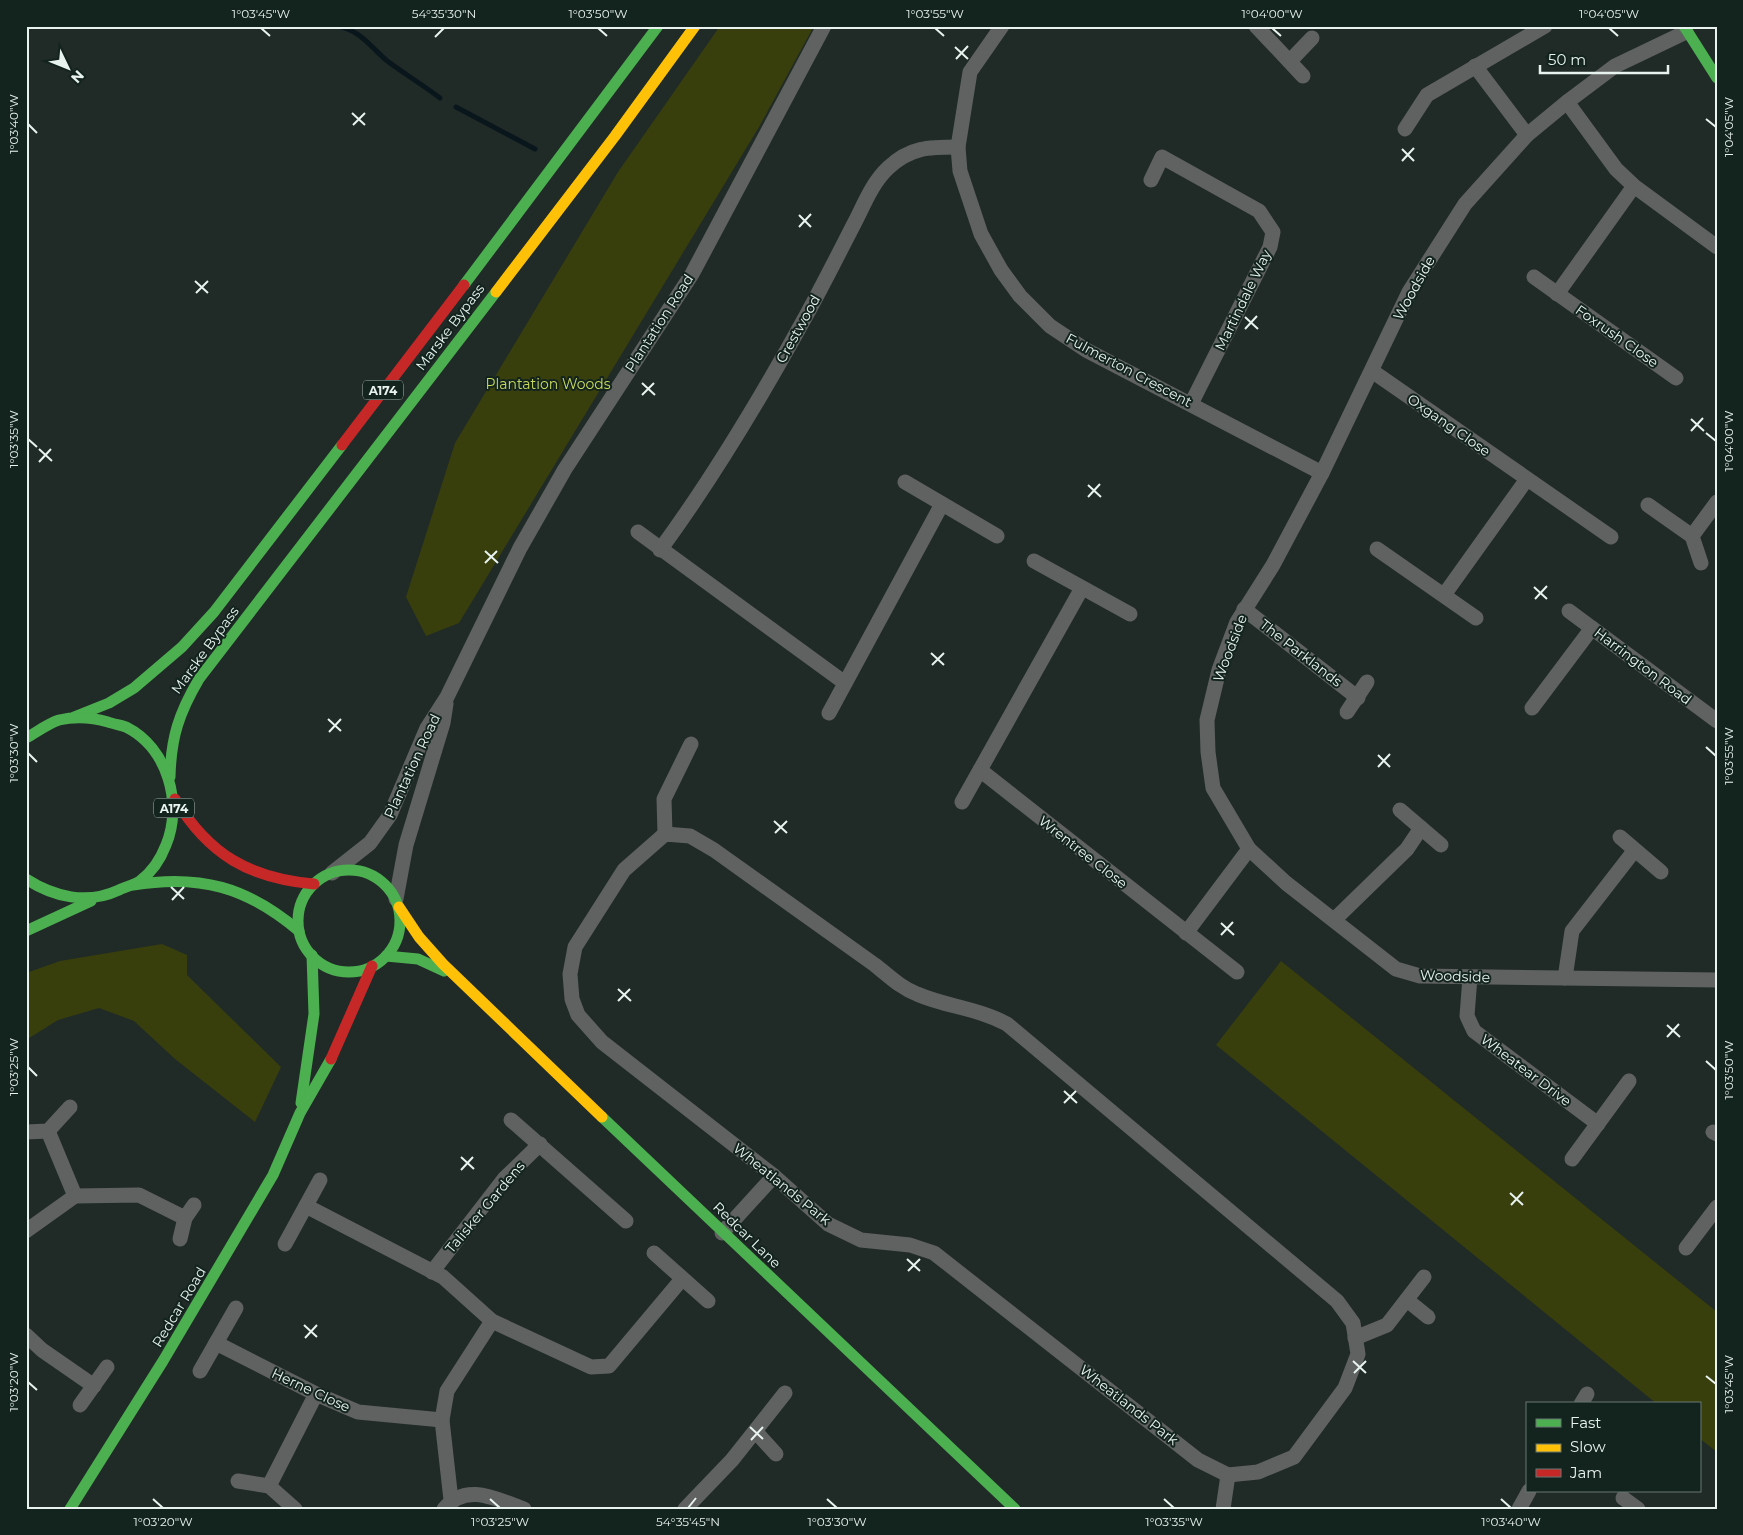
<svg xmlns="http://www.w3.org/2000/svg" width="1743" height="1535" font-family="Montserrat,sans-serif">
<rect width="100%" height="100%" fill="#202a27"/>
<g fill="#383f0d">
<polygon points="720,26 814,26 759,127 459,623 426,636 406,597 455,443 618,172"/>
<polygon points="162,944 187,955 187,975 281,1067 255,1122 175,1059 134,1021 99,1008 58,1020 26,1040 26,973 60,961"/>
<polygon points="1281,961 1717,1312 1717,1452 1699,1438 1699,1404 1657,1404 1216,1045"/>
</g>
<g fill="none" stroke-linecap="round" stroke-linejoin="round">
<g stroke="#09171d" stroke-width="5">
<path d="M 336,26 C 359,29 370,46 386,60 C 403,73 423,85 440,98"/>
<polyline points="456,107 535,149"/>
</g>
<g stroke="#5f6260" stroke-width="15">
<polyline points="1002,26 970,72 958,147 960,171 981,234 1001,270 1020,296 1050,326 1086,350 1322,473"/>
<polyline points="1256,26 1303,76"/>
<polyline points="1686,32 1615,66 1567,102 1527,135 1465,204 1409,292 1322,473 1273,565 1237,622 1219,670 1207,720 1208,752 1213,788 1249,849 1286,883 1396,969 1420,976 1717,980"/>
<polyline points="1290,61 1312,38"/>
<polyline points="1475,66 1527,135"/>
<polyline points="1567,102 1616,169 1634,186 1717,247"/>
<polyline points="1405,129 1427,95 1545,26"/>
<polyline points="1151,180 1162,157 1259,211 1273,232 1270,247 1191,404"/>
<polyline points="1534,277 1676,378"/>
<polyline points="1557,294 1634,186"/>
<polyline points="1372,371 1611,537"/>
<polyline points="905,482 997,536"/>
<polyline points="1648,505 1692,536 1701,563"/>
<polyline points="638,532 845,683"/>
<polyline points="1692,536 1717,502"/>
<polyline points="1377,549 1476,618"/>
<path d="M 660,550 C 715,475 762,396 807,314 C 824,283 840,251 856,220 C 865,202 873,182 888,168 C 910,147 929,147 958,147"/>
<polyline points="1034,561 1130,614"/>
<polyline points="1444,595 1527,479"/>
<polyline points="1244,609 1358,698"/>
<polyline points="1569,611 1717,721"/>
<polyline points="1532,708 1592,628"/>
<polyline points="1347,712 1367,682"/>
<polyline points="829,713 942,504"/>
<polyline points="980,770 1237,972"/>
<polyline points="962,802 1082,588"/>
<polyline points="1400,810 1441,845"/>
<path d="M 665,834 L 690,836 L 714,850 L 875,965 C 889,976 901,988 917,994 C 947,1007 978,1008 1007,1024 L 1337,1301 L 1353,1323 L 1358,1354 L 1345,1388 L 1294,1457 L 1258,1472 L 1228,1475 L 1198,1460 L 934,1253 L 910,1245 L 861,1240 L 828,1224 L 774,1176 L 602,1042 L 578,1015 L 572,999 L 570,974 L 575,947 L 624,870 Z"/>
<polyline points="665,834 664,799 691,744"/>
<polyline points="1620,837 1661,872"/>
<polyline points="332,873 370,843 390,815 427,728 447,697 520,548 565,469 692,274 824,26"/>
<polyline points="396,899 406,845 443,723 446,704"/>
<polyline points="1335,919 1407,849 1421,828"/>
<polyline points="1186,933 1249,849"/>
<polyline points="1470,977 1467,1016 1474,1031 1598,1124"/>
<polyline points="1565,978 1572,931 1634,851"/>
<polyline points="511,1120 626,1221"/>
<polyline points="48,1131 75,1196"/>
<polyline points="26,1132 48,1131 70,1107"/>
<polyline points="1713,1132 1717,1134"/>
<polyline points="1572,1159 1629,1081"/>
<polyline points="306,1206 443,1277 492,1321 591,1367 609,1366 682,1279"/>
<polyline points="26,1231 75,1196 139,1195 185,1218 194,1205"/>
<polyline points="722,1233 774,1176"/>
<polyline points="180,1239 185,1218"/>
<polyline points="285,1244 320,1180"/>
<polyline points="1686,1248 1717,1207"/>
<polyline points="654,1253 708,1301"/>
<polyline points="432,1272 504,1179 540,1144"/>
<polyline points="1407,1300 1428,1317"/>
<polyline points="26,1335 42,1350 94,1386"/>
<polyline points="1355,1338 1387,1325 1424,1277"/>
<polyline points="216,1343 316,1394 358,1412 442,1420"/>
<polyline points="200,1371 236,1308"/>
<polyline points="1581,1404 1587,1394"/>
<polyline points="80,1405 107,1367"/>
<polyline points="755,1431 776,1454"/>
<polyline points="238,1481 269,1486 295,1509"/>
<polyline points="269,1486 316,1394"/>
<polyline points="1623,1498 1638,1509"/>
<polyline points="451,1500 442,1420 447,1391 492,1321"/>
<path d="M 444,1509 C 466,1482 496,1499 524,1509"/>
<polyline points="685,1509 732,1460 785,1393"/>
<polyline points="1223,1509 1228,1475"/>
<polyline points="1519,1509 1529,1491"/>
</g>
<g stroke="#4caf50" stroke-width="11">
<polyline points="1684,26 1717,78"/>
<polyline points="464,285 658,26"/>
<polyline points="74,717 109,703 134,688 182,647 214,612 342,445"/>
<path d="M 26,738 C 37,732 47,724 59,720 C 76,716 91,717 108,722 C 113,724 120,725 126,727 C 168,748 183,804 166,845 C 161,858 152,872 140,881 C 134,885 125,887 119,890 C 87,905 54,897 26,879"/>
<path d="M 170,777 C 171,737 179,713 199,679 L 496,292"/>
<circle cx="349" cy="921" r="51"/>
<path d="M 133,885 C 200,874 247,887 299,931"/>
<polyline points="26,931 91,901"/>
<polyline points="386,956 418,959 444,971"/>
<polyline points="301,1103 314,1014 312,955"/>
<polyline points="602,1117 1015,1509"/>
<polyline points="70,1509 163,1361 273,1175 300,1113 331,1059"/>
</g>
<g stroke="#ffc107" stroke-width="11">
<polyline points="496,292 615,136 695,26"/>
<polyline points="399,907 419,937 443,964 602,1117"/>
</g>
<g stroke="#c62828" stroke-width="11">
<polyline points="342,445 464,285"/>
<path d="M 175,799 C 209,855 249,878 314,884"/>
<polyline points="331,1059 372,966"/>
</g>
</g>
<path fill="none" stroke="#e8f3ef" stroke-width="2" d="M 261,28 L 270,36M 598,28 L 607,36M 935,28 L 944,36M 1272,28 L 1281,36M 1609,28 L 1618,36M 435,37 L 444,28M 955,47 L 968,59M 956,59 L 968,46M 352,113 L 365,125M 1706,119 L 1716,127M 28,124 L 37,133M 353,125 L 365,113M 1402,149 L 1414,161M 1402,161 L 1414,148M 799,215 L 811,227M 799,227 L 811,214M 195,281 L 208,293M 196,293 L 208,281M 1245,317 L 1258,329M 1245,329 L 1257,316M 642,383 L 655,395M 642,395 L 654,383M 1691,419 L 1704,431M 1691,431 L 1703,418M 1706,433 L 1716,441M 28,439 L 37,447M 39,449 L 52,461M 39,462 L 51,449M 1088,485 L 1101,497M 1088,497 L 1100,484M 485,551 L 498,563M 485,563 L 497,551M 1534,587 L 1547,599M 1535,599 L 1547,586M 931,653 L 944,665M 932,665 L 944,653M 328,719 L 341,731M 329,732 L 341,719M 1706,747 L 1716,756M 28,753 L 37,762M 1378,755 L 1390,767M 1378,767 L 1390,754M 774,821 L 787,833M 775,833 L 787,821M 171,887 L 184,899M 172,900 L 184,887M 1221,923 L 1234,935M 1221,935 L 1233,922M 618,989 L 631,1001M 618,1001 L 630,989M 1667,1025 L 1680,1037M 1667,1037 L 1679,1024M 1706,1061 L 1716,1070M 28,1067 L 37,1076M 1064,1091 L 1077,1103M 1064,1103 L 1076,1091M 461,1157 L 474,1169M 461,1170 L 473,1157M 1510,1193 L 1523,1205M 1511,1205 L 1523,1192M 907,1259 L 920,1271M 908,1271 L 920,1259M 304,1325 L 317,1337M 305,1338 L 317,1325M 1353,1361 L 1366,1373M 1354,1373 L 1366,1361M 1706,1376 L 1716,1384M 28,1382 L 37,1390M 750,1427 L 763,1439M 751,1440 L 763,1427M 153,1499 L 163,1508M 490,1499 L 500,1508M 827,1499 L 837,1508M 1164,1499 L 1174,1508M 1501,1499 L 1511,1508M 688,1508 L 696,1498"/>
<g text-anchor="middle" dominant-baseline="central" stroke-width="4" stroke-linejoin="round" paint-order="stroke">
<g fill="#13241e" stroke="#a8b5b0" stroke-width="1">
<rect x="363" y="380.5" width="40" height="19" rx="4"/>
<rect x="154" y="798.5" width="40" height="19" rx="4"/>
</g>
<g font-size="12" font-weight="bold" fill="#e8f3ef">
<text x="383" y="390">A174</text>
<text x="174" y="808">A174</text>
</g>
<g font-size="14" fill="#e8f3ef" stroke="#13241e">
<text transform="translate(1414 288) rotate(-61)">Woodside</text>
<text transform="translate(1243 300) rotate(-64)">Martindale Way</text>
<text transform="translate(659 323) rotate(-57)">Plantation Road</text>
<text transform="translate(450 327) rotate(-53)">Marske Bypass</text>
<text transform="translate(798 329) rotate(-61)">Crestwood</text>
<text transform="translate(1617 336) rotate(35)">Foxrush Close</text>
<text transform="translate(1129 370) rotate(28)">Fulmerton Crescent</text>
<text transform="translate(1449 425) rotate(35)">Oxgang Close</text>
<text transform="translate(1230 648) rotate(-69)">Woodside</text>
<text transform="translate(205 650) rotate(-54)">Marske Bypass</text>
<text transform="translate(1301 653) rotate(38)">The Parklands</text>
<text transform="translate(1643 666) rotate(37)">Harrington Road</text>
<text transform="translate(412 766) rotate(-65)">Plantation Road</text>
<text transform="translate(1083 852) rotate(38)">Wrentree Close</text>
<text transform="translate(1455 976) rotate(2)">Woodside</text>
<text transform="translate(1526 1070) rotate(37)">Wheatear Drive</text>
<text transform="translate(782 1184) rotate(39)">Wheatlands Park</text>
<text transform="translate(485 1207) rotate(-50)">Talisker Gardens</text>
<text transform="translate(747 1235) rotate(44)">Redcar Lane</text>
<text transform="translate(179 1307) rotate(-59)">Redcar Road</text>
<text transform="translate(311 1390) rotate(25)">Herne Close</text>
<text transform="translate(1129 1405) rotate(38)">Wheatlands Park</text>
</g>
<g font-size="14" fill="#cada5c" stroke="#13241e">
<text x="548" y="384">Plantation Woods</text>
</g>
</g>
<rect width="1743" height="1535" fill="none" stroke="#13241e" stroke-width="55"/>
<rect x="1526" y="1402" width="175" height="90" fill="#13241e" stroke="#687772"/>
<rect x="1536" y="1419" width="25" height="8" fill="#4caf50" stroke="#687772"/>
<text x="1570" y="1428" font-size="15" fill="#e8f3ef">Fast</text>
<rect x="1536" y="1444" width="25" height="8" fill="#ffc107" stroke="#687772"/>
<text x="1570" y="1452" font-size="15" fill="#e8f3ef">Slow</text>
<rect x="1536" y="1469" width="25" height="8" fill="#c62828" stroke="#687772"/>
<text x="1570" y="1478" font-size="15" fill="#e8f3ef">Jam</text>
<g transform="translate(68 68) rotate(133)" stroke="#13241e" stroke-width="4" paint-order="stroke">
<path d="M0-4L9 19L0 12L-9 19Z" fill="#e8f3ef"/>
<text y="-8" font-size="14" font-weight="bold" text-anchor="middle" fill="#e8f3ef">N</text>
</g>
<path d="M1540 65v8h128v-8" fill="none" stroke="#e8f3ef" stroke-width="2.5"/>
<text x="1548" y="65" font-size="15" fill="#e8f3ef" stroke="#13241e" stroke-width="4" paint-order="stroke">50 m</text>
<rect x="28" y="28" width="1688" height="1480" fill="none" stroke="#e8f3ef" stroke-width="2"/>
<g font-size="12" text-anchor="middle" fill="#e8f3ef">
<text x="261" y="18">1°03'45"W</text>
<text x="444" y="18">54°35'30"N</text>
<text x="598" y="18">1°03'50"W</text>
<text x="935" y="18">1°03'55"W</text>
<text x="1272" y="18">1°04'00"W</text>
<text x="1609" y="18">1°04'05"W</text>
<text transform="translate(14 124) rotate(-90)" y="4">1°03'40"W</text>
<text transform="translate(1729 127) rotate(-90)" y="4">1°04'05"W</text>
<text transform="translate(14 439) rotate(-90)" y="4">1°03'35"W</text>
<text transform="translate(1729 441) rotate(-90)" y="4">1°04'00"W</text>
<text transform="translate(14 753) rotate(-90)" y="4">1°03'30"W</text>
<text transform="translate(1729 756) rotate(-90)" y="4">1°03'55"W</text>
<text transform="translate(14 1067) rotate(-90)" y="4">1°03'25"W</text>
<text transform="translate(1729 1070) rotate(-90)" y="4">1°03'50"W</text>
<text transform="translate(14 1382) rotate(-90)" y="4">1°03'20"W</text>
<text transform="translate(1729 1384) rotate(-90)" y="4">1°03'45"W</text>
<text x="163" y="1526">1°03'20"W</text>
<text x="500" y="1526">1°03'25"W</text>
<text x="688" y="1526">54°35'45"N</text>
<text x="837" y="1526">1°03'30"W</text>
<text x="1174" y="1526">1°03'35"W</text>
<text x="1511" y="1526">1°03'40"W</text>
</g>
</svg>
